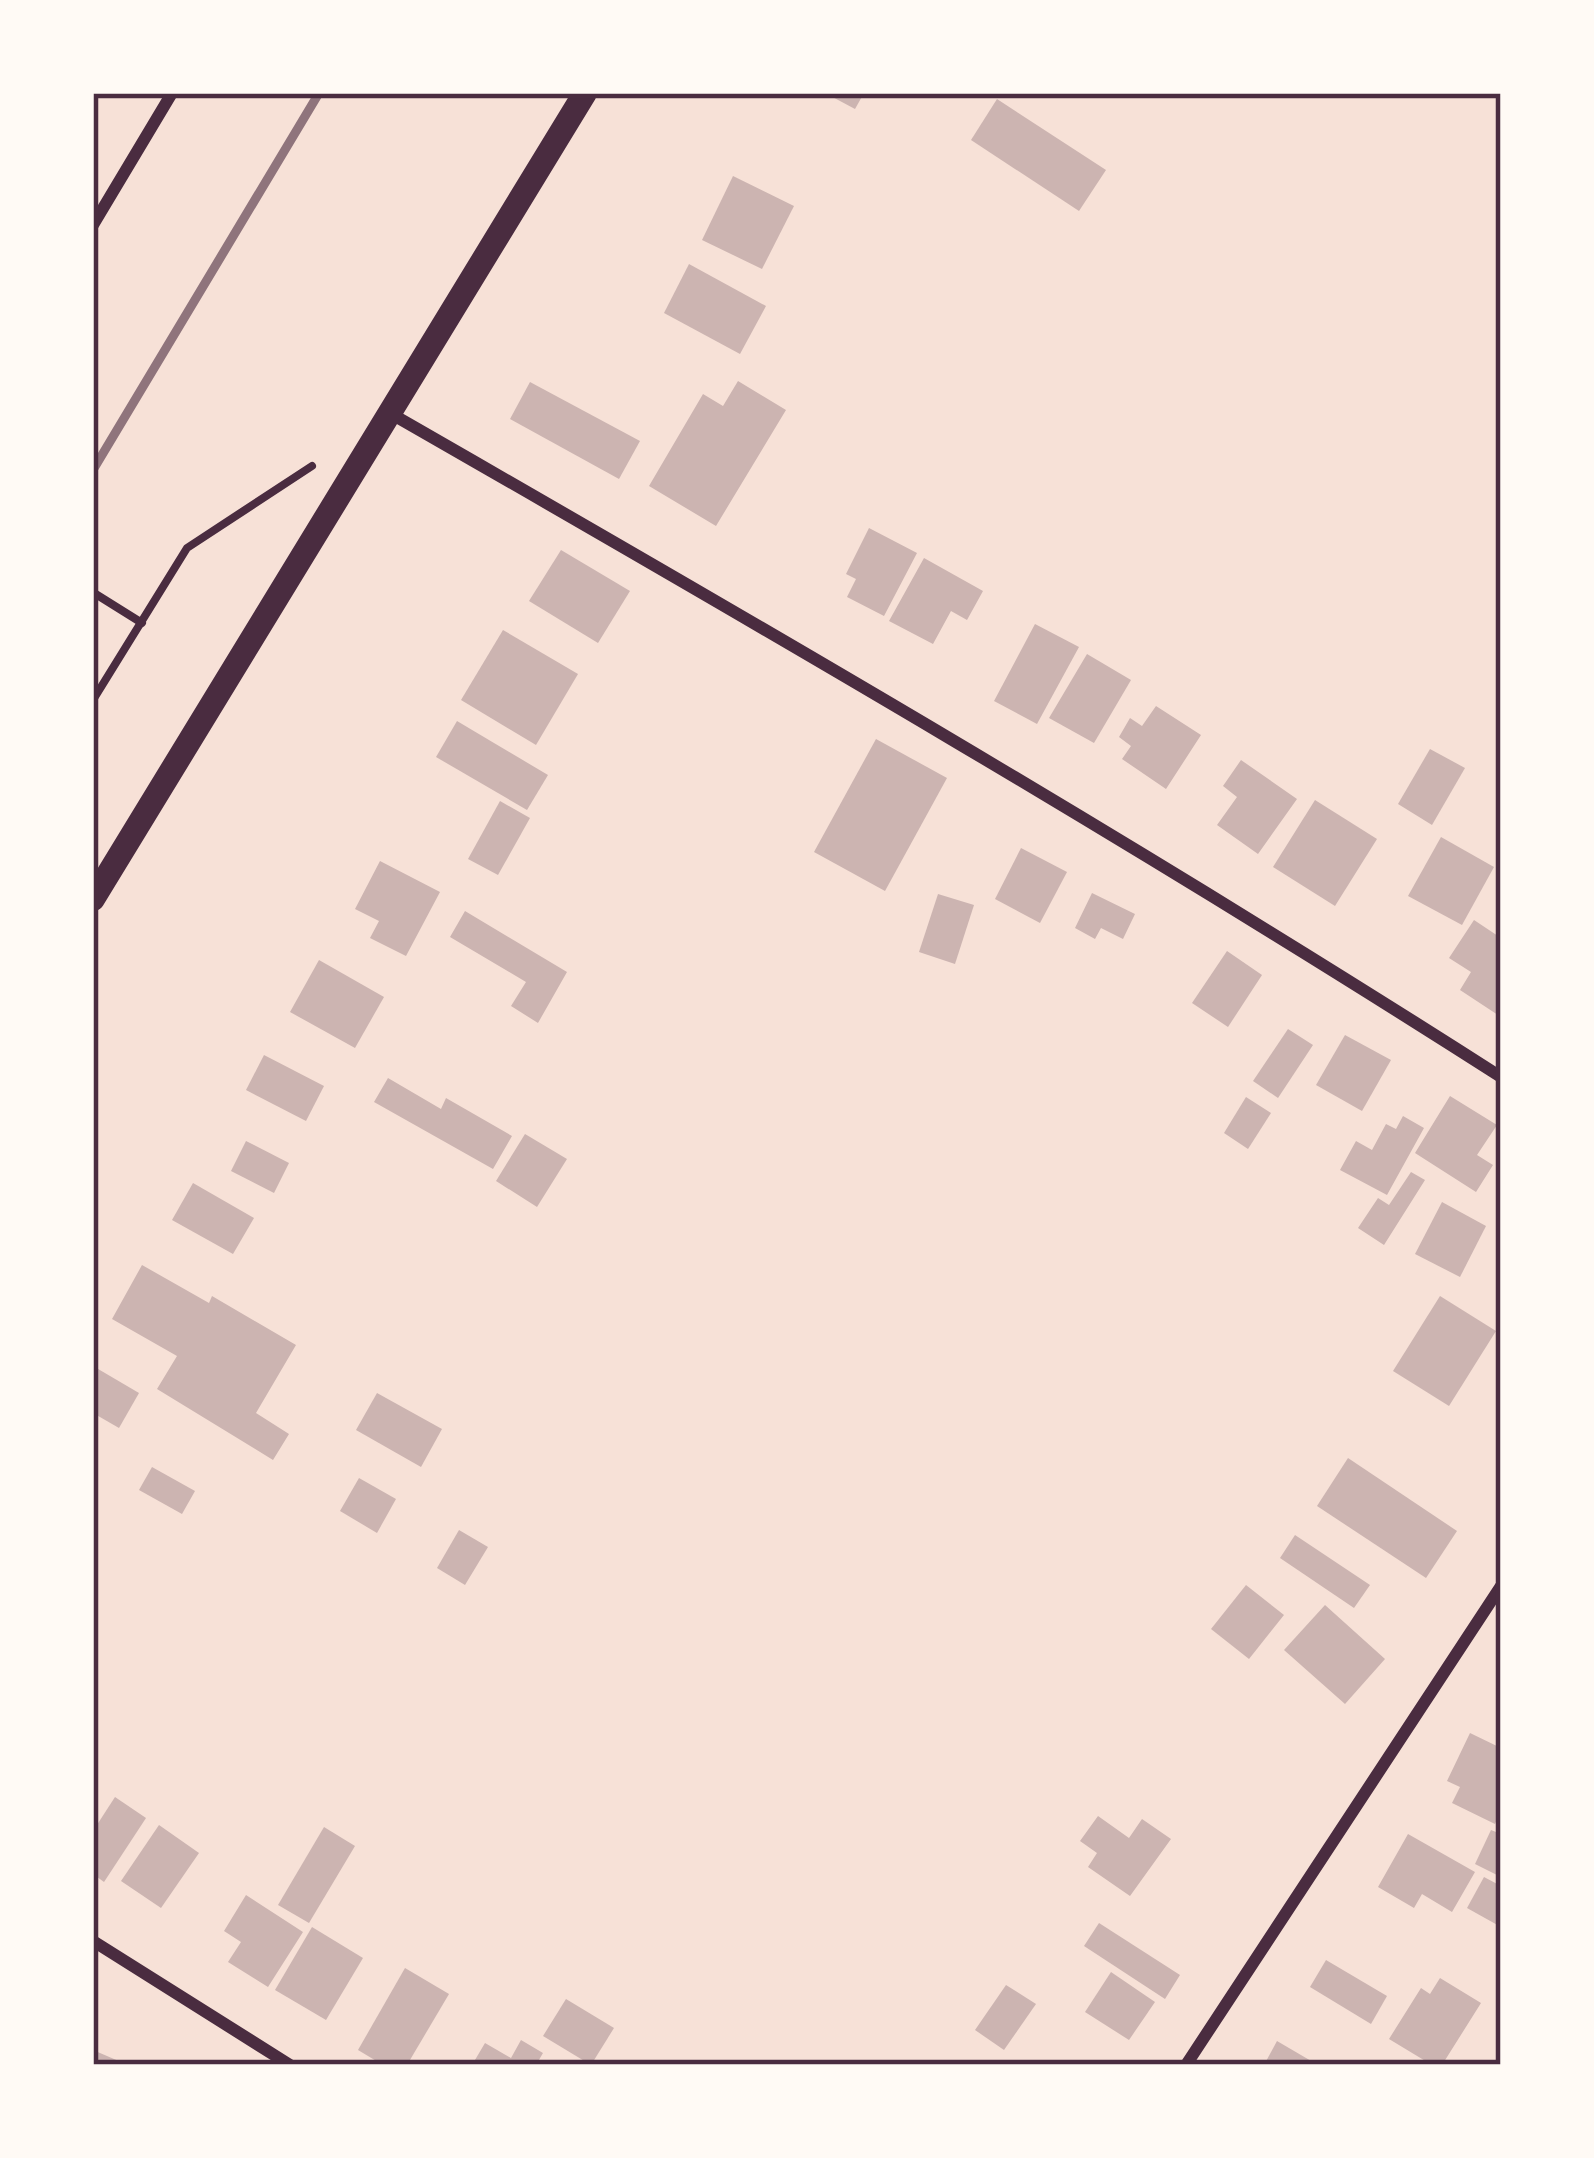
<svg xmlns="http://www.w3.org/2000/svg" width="1594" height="2158" font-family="Manrope,sans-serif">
<rect width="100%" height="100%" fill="#f7e1d7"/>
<g fill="#ccb4b1">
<polygon points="825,93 864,93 855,109"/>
<polygon points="997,99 1106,170 1079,211 971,140"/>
<polygon points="733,176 794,206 762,269 702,240"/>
<polygon points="689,264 766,306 740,354 664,313"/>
<polygon points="738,381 786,410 716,526 649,486 703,394 723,406"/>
<polygon points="530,382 640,441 619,479 510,419"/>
<polygon points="869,528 917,553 884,616 847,597 856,579 846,574"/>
<polygon points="561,550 630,591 598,643 529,601"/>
<polygon points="924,558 983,591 967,620 951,611 933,644 889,621"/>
<polygon points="1035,624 1079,647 1037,724 994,701"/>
<polygon points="503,630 578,674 536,745 461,700"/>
<polygon points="1087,654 1131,680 1094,743 1049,718"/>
<polygon points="1156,706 1201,735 1166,789 1122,759 1131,746 1119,737 1130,718 1142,726"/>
<polygon points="457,721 548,775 527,810 436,757"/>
<polygon points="876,739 947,778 885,891 814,852"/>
<polygon points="1430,749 1465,768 1432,825 1398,804"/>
<polygon points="1241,760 1297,799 1258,854 1217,825 1237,797 1223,786"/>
<polygon points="1315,800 1377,839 1335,906 1273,867"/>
<polygon points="500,801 530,818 498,875 468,859"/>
<polygon points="1441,837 1494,867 1462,925 1408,896"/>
<polygon points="1021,848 1067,872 1040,923 995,899"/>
<polygon points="380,861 440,892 406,956 370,938 379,921 355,909"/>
<polygon points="1092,893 1135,914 1123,939 1101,928 1095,939 1075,928"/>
<polygon points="938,894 974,905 955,964 919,952"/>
<polygon points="465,911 567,972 538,1023 511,1006 526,982 450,937"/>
<polygon points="1474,920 1501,938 1501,1017 1460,990 1471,972 1449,958"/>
<polygon points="1227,951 1262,975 1228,1027 1192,1003"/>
<polygon points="319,960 384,997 355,1048 290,1012"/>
<polygon points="1288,1029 1313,1045 1278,1098 1253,1081"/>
<polygon points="1345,1035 1391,1060 1362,1111 1316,1085"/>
<polygon points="264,1055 324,1086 306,1121 246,1090"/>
<polygon points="388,1078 441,1109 446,1098 512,1136 493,1169 374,1102"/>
<polygon points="1450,1096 1497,1125 1477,1155 1493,1165 1476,1192 1415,1153"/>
<polygon points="1246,1097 1271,1113 1248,1149 1224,1133"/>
<polygon points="1403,1116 1424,1128 1387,1195 1340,1170 1356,1141 1372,1150 1386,1124 1396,1129"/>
<polygon points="525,1134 567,1159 537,1207 496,1181"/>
<polygon points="246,1141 289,1163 274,1193 231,1171"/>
<polygon points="1411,1172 1425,1180 1384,1245 1358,1228 1378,1198 1389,1205"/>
<polygon points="193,1183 254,1218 233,1254 172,1220"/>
<polygon points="1442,1202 1486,1226 1460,1277 1415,1254"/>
<polygon points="142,1265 209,1303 212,1296 296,1345 256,1413 289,1434 273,1460 157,1389 177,1356 112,1319"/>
<polygon points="1440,1296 1496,1331 1449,1406 1393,1371"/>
<polygon points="93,1366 139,1393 119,1428 93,1413"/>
<polygon points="377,1393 442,1429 421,1467 356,1430"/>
<polygon points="1348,1458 1457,1531 1426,1578 1317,1506"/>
<polygon points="152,1467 195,1491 182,1514 139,1490"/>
<polygon points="359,1478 396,1499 377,1533 340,1511"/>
<polygon points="459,1530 488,1547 465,1585 437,1568"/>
<polygon points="1295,1535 1370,1585 1354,1608 1280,1558"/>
<polygon points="1246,1585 1284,1615 1249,1659 1211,1629"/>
<polygon points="1325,1605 1385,1659 1345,1704 1284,1650"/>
<polygon points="1470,1733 1501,1748 1501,1810 1495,1824 1452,1803 1460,1787 1447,1781"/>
<polygon points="115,1797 146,1818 104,1882 93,1874 93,1831"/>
<polygon points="1098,1816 1129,1838 1142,1819 1171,1839 1130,1896 1088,1867 1097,1853 1080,1841"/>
<polygon points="159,1825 199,1853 161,1908 121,1881"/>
<polygon points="324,1827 355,1846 309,1923 278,1905"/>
<polygon points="1491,1830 1501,1834 1501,1877 1475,1864"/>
<polygon points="1408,1834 1475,1872 1452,1912 1422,1894 1414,1908 1378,1887"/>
<polygon points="1484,1877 1501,1886 1501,1927 1467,1908"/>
<polygon points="246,1895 303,1932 268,1987 228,1962 241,1942 224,1931"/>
<polygon points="1099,1923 1180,1975 1165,1999 1084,1946"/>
<polygon points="312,1927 363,1958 326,2020 275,1990"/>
<polygon points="1326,1960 1387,1996 1371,2024 1310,1987"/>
<polygon points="405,1968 449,1994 407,2065 383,2065 358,2050"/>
<polygon points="1111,1972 1155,2002 1129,2040 1085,2012"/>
<polygon points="1440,1978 1481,2003 1442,2065 1432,2065 1389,2039 1421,1988 1430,1994"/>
<polygon points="1006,1985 1036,2004 1004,2050 975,2030"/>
<polygon points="566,1999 614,2028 591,2065 543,2036"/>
<polygon points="521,2040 543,2053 536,2065 472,2065 485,2043 511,2058"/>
<polygon points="1277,2041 1318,2065 1264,2065"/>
<polygon points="93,2050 128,2065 93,2065"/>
</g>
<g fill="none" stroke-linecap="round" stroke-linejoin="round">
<g stroke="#4a2c40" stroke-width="8">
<polyline points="94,593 142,623"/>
<polyline points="93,700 187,548 312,466"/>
</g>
<g stroke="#4a2c40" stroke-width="12">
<polyline points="93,225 172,93"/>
<path d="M 388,412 C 763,627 1137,844 1501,1077"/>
<polyline points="93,1941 290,2065"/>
<polyline points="1186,2065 1501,1586"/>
</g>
<polyline stroke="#4a2c40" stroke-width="24" points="93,899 585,93"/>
<polyline stroke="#8f747c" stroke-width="9" points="93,470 319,93"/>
</g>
<rect width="1594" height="2158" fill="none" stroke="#fffaf5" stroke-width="192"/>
<rect x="96" y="96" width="1402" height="1966" fill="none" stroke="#4a2c40" stroke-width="4.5"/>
</svg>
